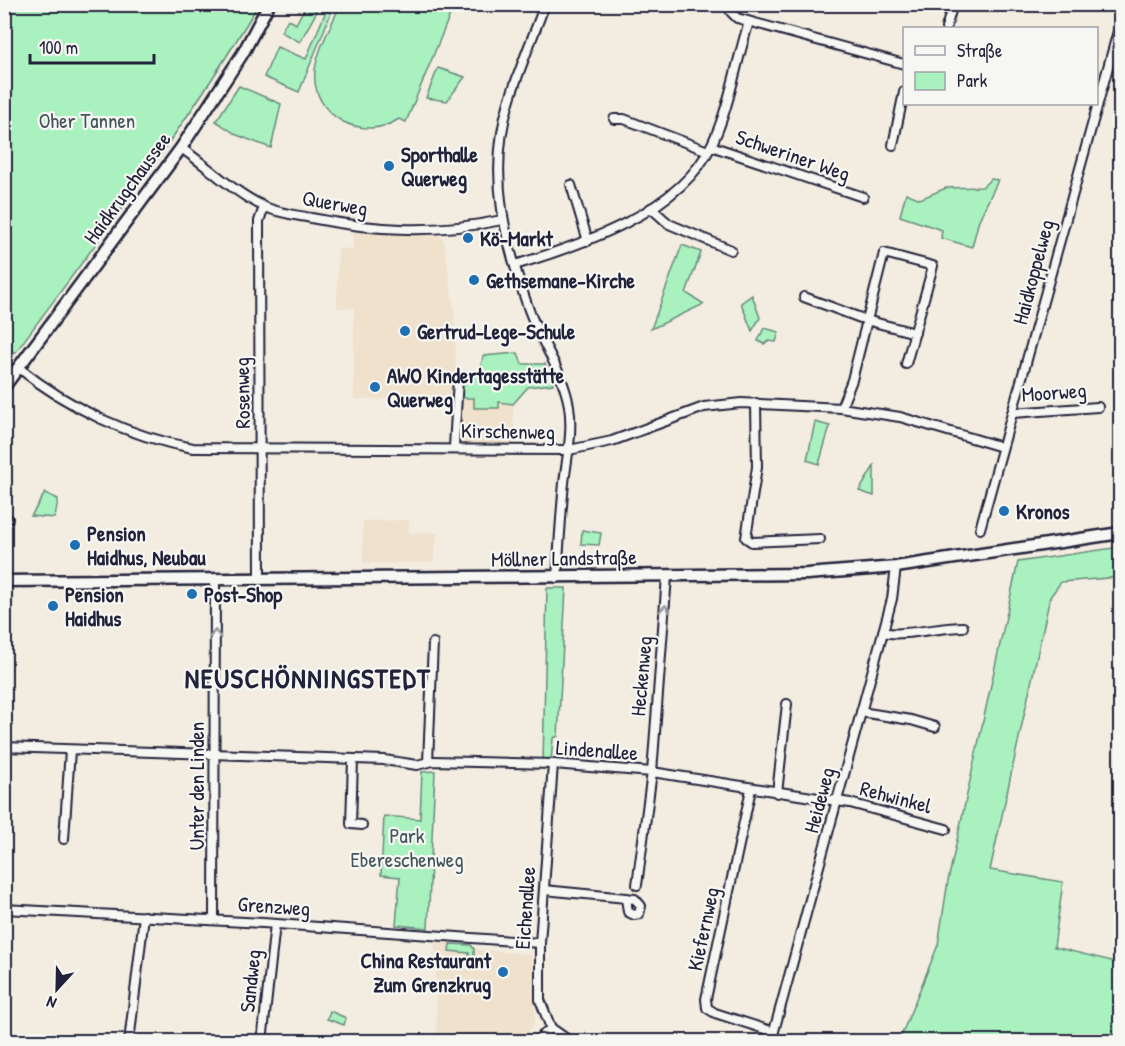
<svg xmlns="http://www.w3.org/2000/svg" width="1125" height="1046" font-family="'Patrick Hand',sans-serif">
<rect width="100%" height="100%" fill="#f3ece0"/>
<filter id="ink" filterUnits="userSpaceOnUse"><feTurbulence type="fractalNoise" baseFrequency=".0167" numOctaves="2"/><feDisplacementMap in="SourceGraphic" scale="12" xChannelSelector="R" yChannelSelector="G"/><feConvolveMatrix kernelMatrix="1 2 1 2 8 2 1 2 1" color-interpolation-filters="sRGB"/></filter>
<g filter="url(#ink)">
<g fill="#efe1cb">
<polygon points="353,231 428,234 441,236 444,242 454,309 457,398 354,399 354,308 337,308 338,248 353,250"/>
<polygon points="518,353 522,364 545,364 553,384 528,387 513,404 514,447 456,446 460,372 480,373 483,356"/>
<polygon points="409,520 409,533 437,533 433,562 363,563 363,521"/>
<polygon points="435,942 471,945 475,949 532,955 535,1021 523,1041 443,1041 443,1038 437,1036"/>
</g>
<g fill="#a9f2bf" stroke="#668a7d" stroke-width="1.5">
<path d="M 4,5 L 258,5 C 186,127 99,239 15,353 L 4,346 Z"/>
<polygon points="306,5 317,11 300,42 281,32 288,19 296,24"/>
<path d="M 340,5 L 454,5 L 406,122 L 399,119 C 362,143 310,116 315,70 C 318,48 332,25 340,5 Z"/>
<polygon points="326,11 331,13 299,92 264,77 277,47 306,59"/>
<polygon points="438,68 465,77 447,101 426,98"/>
<polygon points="239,86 281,104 271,148 237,135 216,121"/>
<polygon points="991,179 998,180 979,220 972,247 941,238 942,230 900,216 906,193 920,199 946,188 982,187"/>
<polygon points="682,245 701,252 686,293 704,304 651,329"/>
<polygon points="752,295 760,318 752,331 741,303"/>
<polygon points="764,328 779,332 776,342 768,341 764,344 758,341"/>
<polygon points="518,353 522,364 545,364 553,384 528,387 513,404 499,402 499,408 474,408 474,398 461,398 463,374 480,373 483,356"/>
<polygon points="815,422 830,426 819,464 807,460"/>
<polygon points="874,466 874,496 859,491"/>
<polygon points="45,493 58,499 55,518 31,516"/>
<polygon points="582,530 601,533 599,545 581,544"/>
<polygon points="1120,547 1120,577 1061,582 1050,597 990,870 1063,882 1054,947 1120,963 1120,1041 899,1041 938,945 948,881 1018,562"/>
<polygon points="547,588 566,588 558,736 553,738 551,762 543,762"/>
<polygon points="435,771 428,928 396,925 400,877 381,875 384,816 420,819 422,772"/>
<polygon points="450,944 471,945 474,949 474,959 469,959 469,953 449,951"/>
<polygon points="330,1011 346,1018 344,1025 327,1019"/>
</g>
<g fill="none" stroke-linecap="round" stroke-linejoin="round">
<g stroke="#22223b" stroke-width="12">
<g id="minor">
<path d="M 545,4 C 533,37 519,69 509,102 C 487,174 505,242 529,310 C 541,343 563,371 569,406 C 573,432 567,457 564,483 C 561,514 559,546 557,578"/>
<polyline points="734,4 731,12 737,18 904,64"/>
<polyline points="946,28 953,4"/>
<polyline points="614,119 624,119 708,151"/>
<polyline points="893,145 904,92"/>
<polyline points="711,146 863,197"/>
<path d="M 181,148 C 208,166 233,192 263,206 C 277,213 296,215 311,218 C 376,231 437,234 502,220"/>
<polyline points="571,185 588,241"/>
<polyline points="651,208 669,224 731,250"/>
<path d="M 515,265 C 581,245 681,212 712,144 C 730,106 736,62 749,22"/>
<polyline points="804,297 866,320 915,333"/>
<path d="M 19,368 C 69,408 130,437 193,448 L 569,450 L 612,441 L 704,407 L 741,403 L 841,408 L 900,417 L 1002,447"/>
<polyline points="756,403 757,467 746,538 752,542 820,539"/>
<polyline points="841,408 852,380 884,253 933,266 906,364"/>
<polyline points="1012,413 1098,407"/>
<polyline points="454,447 458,379"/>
<polyline points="4,518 8,519"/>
<polyline points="980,529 1120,24"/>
<polyline points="260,580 259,221 264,207"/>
<path d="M 883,632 C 902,637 940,627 963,627"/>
<polyline points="861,712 911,720 935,727"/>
<polyline points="4,747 384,760 417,765 433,761 553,764 652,772 850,803 946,829"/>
<polyline points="353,760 351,824 362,825"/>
<polyline points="428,762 433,643"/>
<polyline points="553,764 540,943 540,1000 551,1028 571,1042"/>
<polyline points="751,789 706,999 707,1008 715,1013 774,1032"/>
<polyline points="777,793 787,704"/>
<polyline points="64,839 70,750"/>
<polyline points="637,885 652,772 667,576"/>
<polyline points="544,890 626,898 635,899 641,906 639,914 634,915 628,912 626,898"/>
<polyline points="4,909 263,923 540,943"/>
<polyline points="214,920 215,580"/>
<polyline points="129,1042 144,916"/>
<polyline points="262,1042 275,924"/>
<polyline points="536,1042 551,1028"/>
<polyline points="771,1042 892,599 896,567"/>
</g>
</g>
<g stroke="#22223b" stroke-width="15">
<g id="secondary">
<polyline points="4,387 181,148 243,53 269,4"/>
<polyline points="4,581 807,574 896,567 1120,533"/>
</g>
</g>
<use href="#minor" stroke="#f6f6f2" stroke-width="8"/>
<use href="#secondary" stroke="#f6f6f2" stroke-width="10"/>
</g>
<defs><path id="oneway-chevron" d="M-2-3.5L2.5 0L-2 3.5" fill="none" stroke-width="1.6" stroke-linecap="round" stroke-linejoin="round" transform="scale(1.5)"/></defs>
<g stroke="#9797a0">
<use href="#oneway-chevron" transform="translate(665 609) rotate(-85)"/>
<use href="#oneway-chevron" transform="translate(215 634) rotate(-90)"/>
</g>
</g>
<g fill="#1f6fb2" stroke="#f6f6f2" stroke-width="2">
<circle cx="389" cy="166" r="6"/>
<circle cx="468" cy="238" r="6"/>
<circle cx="474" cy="280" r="6"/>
<circle cx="405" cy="331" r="6"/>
<circle cx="375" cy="387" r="6"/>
<circle cx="1004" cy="511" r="6"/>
<circle cx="75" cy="545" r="6"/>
<circle cx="192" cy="594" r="6"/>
<circle cx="53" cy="606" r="6"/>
<circle cx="503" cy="972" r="6"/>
</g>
<g text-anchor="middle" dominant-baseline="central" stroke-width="4.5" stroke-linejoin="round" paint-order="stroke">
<g font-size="21" fill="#44565c" stroke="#f6f6f2">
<text x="87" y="120">Oher Tannen</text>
<text x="407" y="835">Park<tspan x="407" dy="24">Ebereschenweg</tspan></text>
</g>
<g font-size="21" font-weight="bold" fill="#22223b" stroke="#f6f6f2" text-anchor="start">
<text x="401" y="154">Sporthalle<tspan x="401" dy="24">Querweg</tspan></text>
<text x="480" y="238">Kö-Markt</text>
<text x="486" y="280">Gethsemane-Kirche</text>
<text x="417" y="331">Gertrud-Lege-Schule</text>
<text x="387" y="375">AWO Kindertagesstätte<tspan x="387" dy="24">Querweg</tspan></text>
<text x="1016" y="511">Kronos</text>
<text x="87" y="533">Pension<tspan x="87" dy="24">Haidhus, Neubau</tspan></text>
<text x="65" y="594">Pension<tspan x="65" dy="24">Haidhus</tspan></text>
<text x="204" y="594">Post-Shop</text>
<text x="491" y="960" text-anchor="end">China Restaurant<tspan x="491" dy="24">Zum Grenzkrug</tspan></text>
</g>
<g font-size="21" fill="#22223b" stroke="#f6f6f2">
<text transform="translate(793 155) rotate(19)">Schweriner Weg</text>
<text transform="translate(127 188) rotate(-54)">Haidkrugchaussee</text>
<text transform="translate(335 203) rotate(10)">Querweg</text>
<text transform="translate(1033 272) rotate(-75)">Haidkoppelweg</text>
<text transform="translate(1054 392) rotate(-4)">Moorweg</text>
<text transform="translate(242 393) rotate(-91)">Rosenweg</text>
<text transform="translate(508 431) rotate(1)">Kirschenweg</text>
<text transform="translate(564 558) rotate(-1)">Möllner Landstraße</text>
<text transform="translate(641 676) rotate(-85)">Heckenweg</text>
<text transform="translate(597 750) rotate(4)">Lindenallee</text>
<text transform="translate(196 786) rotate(-90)">Unter den Linden</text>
<text transform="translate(896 797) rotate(15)">Rehwinkel</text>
<text transform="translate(819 800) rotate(-75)">Heideweg</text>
<text transform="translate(274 906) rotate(4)">Grenzweg</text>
<text transform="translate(525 908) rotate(-86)">Eichenallee</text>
<text transform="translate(703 929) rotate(-78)">Kiefernweg</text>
<text transform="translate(250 981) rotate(-84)">Sandweg</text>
</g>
<g font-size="27" font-weight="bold" letter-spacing="1.5" fill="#22223b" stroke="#f6f6f2">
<text x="308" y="678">NEUSCHÖNNINGSTEDT</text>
</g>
</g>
<rect width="1125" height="1046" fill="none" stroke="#f6f6f2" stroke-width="24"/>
<rect x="12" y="12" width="1101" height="1022" fill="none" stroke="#22223b" stroke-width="2" filter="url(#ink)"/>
<rect x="903" y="27" width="195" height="78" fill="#f6f6f2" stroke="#a1a1a9" stroke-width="1.5"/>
<rect x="915" y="46" width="30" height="9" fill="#f6f6f2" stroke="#a1a1a9" stroke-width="1.5"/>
<text x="957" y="57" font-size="18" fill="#22223b">Straße</text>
<rect x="915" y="72" width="30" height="18" fill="#a9f2bf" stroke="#a1a1a9" stroke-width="1.5"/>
<text x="957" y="87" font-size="18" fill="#22223b">Park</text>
<g transform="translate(57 989) rotate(202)" stroke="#f6f6f2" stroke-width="4.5" paint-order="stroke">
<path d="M0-4.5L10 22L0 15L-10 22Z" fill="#22223b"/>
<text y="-9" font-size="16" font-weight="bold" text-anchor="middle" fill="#22223b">N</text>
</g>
<path d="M30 54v9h124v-9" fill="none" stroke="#22223b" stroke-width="3"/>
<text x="39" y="54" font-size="18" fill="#22223b" stroke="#f6f6f2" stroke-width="4.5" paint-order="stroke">100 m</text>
</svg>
